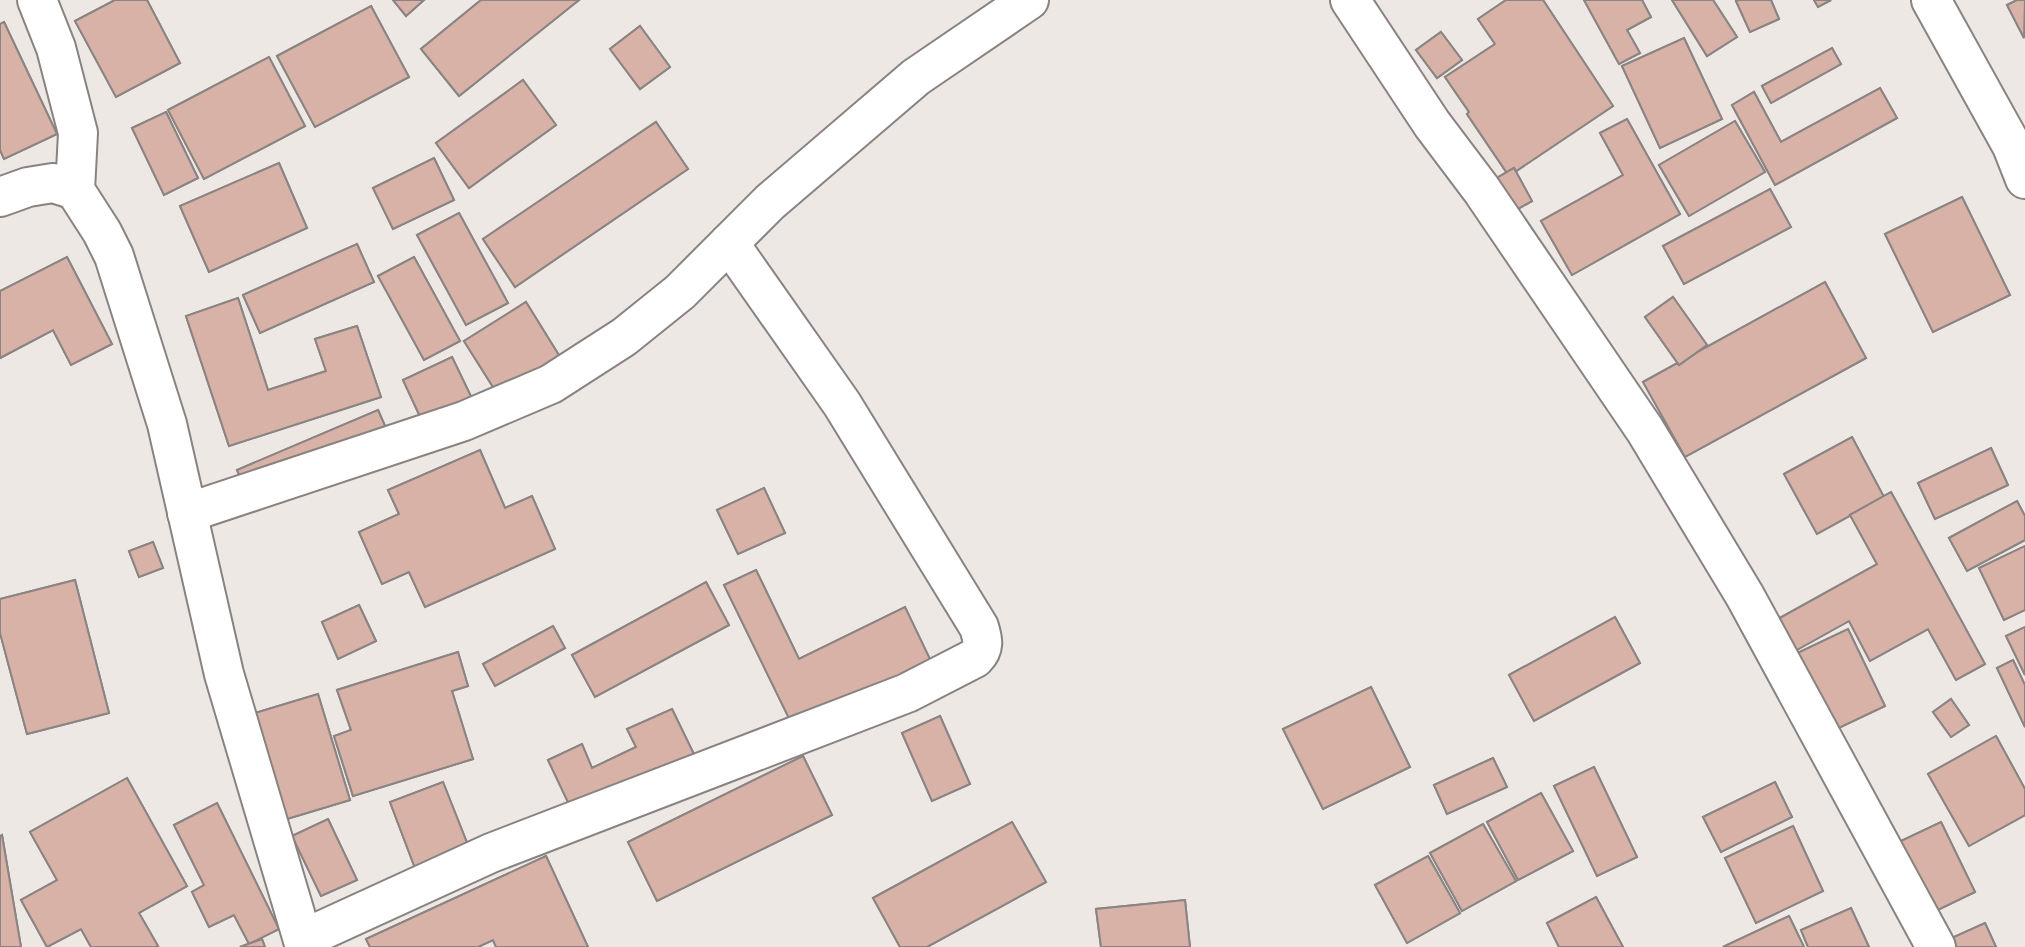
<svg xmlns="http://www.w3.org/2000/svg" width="2025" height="947" font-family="'Exo 2',sans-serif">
<rect width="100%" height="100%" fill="#eee8e5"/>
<g fill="#d9b2a7" stroke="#8a8483" stroke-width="2">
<polygon points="115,0 147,0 180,63 116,97 75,21"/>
<polygon points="115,0 147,0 180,63 116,97 75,21"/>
<polygon points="393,0 424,0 406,16"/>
<polygon points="393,0 424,0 406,16"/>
<polygon points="481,0 579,0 459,96 421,49"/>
<polygon points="481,0 579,0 459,96 421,49"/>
<polygon points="1506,0 1543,0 1613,106 1509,176 1467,114 1469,112 1445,77 1495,44 1478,19"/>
<polygon points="1506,0 1543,0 1613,106 1509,176 1467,114 1469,112 1445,77 1495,44 1478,19"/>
<polygon points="1584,0 1642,0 1651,17 1627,30 1640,53 1619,64"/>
<polygon points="1584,0 1642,0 1651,17 1627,30 1640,53 1619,64"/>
<polygon points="1672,0 1713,0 1737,37 1707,56"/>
<polygon points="1672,0 1713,0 1737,37 1707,56"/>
<polygon points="1739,0 1771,0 1779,19 1750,32 1736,1"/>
<polygon points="1739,0 1771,0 1779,19 1750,32 1736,1"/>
<polygon points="1814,0 1831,0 1818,7"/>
<polygon points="1814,0 1831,0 1818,7"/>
<polygon points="2017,0 2025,0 2024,38 2007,5"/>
<polygon points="2017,0 2025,0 2024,38 2007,5"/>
<polygon points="371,6 409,77 315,127 277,56"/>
<polygon points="371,6 409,77 315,127 277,56"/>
<polygon points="4,22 57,134 4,159 0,150 0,24"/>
<polygon points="4,22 57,134 4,159 0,150 0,24"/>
<polygon points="640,26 670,67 640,89 610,49"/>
<polygon points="640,26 670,67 640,89 610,49"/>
<polygon points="1441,32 1462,60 1437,78 1416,50"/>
<polygon points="1441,32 1462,60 1437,78 1416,50"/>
<polygon points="1684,38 1722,119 1660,148 1622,66"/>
<polygon points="1684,38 1722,119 1660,148 1622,66"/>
<polygon points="1832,48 1841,64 1771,103 1762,86"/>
<polygon points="1832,48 1841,64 1771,103 1762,86"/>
<polygon points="269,57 305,126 204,179 168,110"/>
<polygon points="269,57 305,126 204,179 168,110"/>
<polygon points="523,80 556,125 469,188 436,143"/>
<polygon points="523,80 556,125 469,188 436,143"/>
<polygon points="1880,88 1897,118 1775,185 1732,105 1754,92 1781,142"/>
<polygon points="1880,88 1897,118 1775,185 1732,105 1754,92 1781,142"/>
<polygon points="166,112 198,178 164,195 132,128"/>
<polygon points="166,112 198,178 164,195 132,128"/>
<polygon points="1627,119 1680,214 1572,275 1541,221 1623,175 1600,133"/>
<polygon points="1627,119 1680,214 1572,275 1541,221 1623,175 1600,133"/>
<polygon points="1735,121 1765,172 1689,216 1659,165"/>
<polygon points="1735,121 1765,172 1689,216 1659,165"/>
<polygon points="656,122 688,169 515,287 483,239"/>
<polygon points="656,122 688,169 515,287 483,239"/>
<polygon points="434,158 454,200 393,229 373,188"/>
<polygon points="434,158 454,200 393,229 373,188"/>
<polygon points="279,163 307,228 209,272 180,206"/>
<polygon points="279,163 307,228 209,272 180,206"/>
<polygon points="1514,168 1532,201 1507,215 1490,182"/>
<polygon points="1514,168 1532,201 1507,215 1490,182"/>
<polygon points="1770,189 1791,227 1684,284 1663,246"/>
<polygon points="1770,189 1791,227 1684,284 1663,246"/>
<polygon points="1962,197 2010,295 1933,332 1885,234"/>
<polygon points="1962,197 2010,295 1933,332 1885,234"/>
<polygon points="459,213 508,303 466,325 417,235"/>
<polygon points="459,213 508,303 466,325 417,235"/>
<polygon points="357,244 374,282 260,333 243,295"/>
<polygon points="357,244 374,282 260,333 243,295"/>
<polygon points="67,257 112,344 71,365 53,330 0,358 0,291"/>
<polygon points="67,257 112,344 71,365 53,330 0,358 0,291"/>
<polygon points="414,257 460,341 424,360 378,276"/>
<polygon points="414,257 460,341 424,360 378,276"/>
<polygon points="1825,282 1866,358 1685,457 1643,382"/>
<polygon points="1825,282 1866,358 1685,457 1643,382"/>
<polygon points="1673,297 1707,345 1679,365 1645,317"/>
<polygon points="1673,297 1707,345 1679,365 1645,317"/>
<polygon points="238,298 268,390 326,371 315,339 357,326 381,397 229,446 186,316"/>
<polygon points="238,298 268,390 326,371 315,339 357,326 381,397 229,446 186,316"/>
<polygon points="526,302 565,365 503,403 464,341"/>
<polygon points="526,302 565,365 503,403 464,341"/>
<polygon points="452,357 479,413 429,436 403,380"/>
<polygon points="452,357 479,413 429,436 403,380"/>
<polygon points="378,410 394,446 252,506 237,470"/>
<polygon points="378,410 394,446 252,506 237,470"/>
<polygon points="1852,437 1884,497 1817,534 1784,474"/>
<polygon points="1852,437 1884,497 1817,534 1784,474"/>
<polygon points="1991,448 2008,485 1935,519 1918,483"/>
<polygon points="1991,448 2008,485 1935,519 1918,483"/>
<polygon points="480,450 505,508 532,496 555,549 425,607 409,572 382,584 359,532 399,514 388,490"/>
<polygon points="480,450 505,508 532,496 555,549 425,607 409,572 382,584 359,532 399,514 388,490"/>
<polygon points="764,488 785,533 738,554 717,510"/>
<polygon points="764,488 785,533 738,554 717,510"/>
<polygon points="1891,492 1985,664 1956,680 1928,629 1870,661 1849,621 1786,656 1769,624 1877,564 1850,515"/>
<polygon points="1891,492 1985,664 1956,680 1928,629 1870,661 1849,621 1786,656 1769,624 1877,564 1850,515"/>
<polygon points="2017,501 2025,516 2025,540 1967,571 1949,538"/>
<polygon points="2017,501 2025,516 2025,540 1967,571 1949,538"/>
<polygon points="153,542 163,568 139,577 129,551"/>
<polygon points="153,542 163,568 139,577 129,551"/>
<polygon points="2025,546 2025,610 2004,620 1979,568"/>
<polygon points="2025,546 2025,610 2004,620 1979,568"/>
<polygon points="756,570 799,659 905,607 939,678 802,745 724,585"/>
<polygon points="756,570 799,659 905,607 939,678 802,745 724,585"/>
<polygon points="75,580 109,713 27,734 0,633 0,599"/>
<polygon points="75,580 109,713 27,734 0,633 0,599"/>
<polygon points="706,582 729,625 595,697 572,655"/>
<polygon points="706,582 729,625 595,697 572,655"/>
<polygon points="359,605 376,641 338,659 322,622"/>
<polygon points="359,605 376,641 338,659 322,622"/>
<polygon points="1615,617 1640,663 1534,721 1509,675"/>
<polygon points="1615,617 1640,663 1534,721 1509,675"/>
<polygon points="553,626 565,648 495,686 483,664"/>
<polygon points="553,626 565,648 495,686 483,664"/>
<polygon points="2025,627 2025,675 2006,636"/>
<polygon points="2025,627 2025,675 2006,636"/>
<polygon points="1848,629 1885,706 1824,735 1787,658"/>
<polygon points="1848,629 1885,706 1824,735 1787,658"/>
<polygon points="458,652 468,686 452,691 473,759 353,796 334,736 351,730 337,690"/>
<polygon points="458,652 468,686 452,691 473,759 353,796 334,736 351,730 337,690"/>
<polygon points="2013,660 2025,685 2025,727 1997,668"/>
<polygon points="2013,660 2025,685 2025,727 1997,668"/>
<polygon points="1371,687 1410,767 1323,809 1283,729"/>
<polygon points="1371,687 1410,767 1323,809 1283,729"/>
<polygon points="318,694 350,800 287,819 255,713"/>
<polygon points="318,694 350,800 287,819 255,713"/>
<polygon points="1951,699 1969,725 1951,737 1933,712"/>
<polygon points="1951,699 1969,725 1951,737 1933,712"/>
<polygon points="672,709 706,779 584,836 548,760 582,744 592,768 636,747 627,729"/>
<polygon points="672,709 706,779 584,836 548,760 582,744 592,768 636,747 627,729"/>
<polygon points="940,716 970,784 932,801 902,733"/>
<polygon points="940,716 970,784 932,801 902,733"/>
<polygon points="1996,736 2025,789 2025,815 1969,846 1928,774"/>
<polygon points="1996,736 2025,789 2025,815 1969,846 1928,774"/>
<polygon points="803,756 832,815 657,901 628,842"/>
<polygon points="803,756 832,815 657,901 628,842"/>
<polygon points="1493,758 1507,787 1447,814 1434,785"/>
<polygon points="1493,758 1507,787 1447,814 1434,785"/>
<polygon points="1594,767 1637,857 1597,876 1554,786"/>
<polygon points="1594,767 1637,857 1597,876 1554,786"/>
<polygon points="127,778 187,886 139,913 158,946 156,947 91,947 81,929 47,947 21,900 57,880 30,832"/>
<polygon points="127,778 187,886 139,913 158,946 156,947 91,947 81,929 47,947 21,900 57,880 30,832"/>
<polygon points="443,782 475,863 421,884 390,802"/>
<polygon points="443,782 475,863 421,884 390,802"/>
<polygon points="1775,782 1792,817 1721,852 1703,817"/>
<polygon points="1775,782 1792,817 1721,852 1703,817"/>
<polygon points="1541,793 1573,851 1518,880 1487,822"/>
<polygon points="1541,793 1573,851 1518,880 1487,822"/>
<polygon points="217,803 279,929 249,944 234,915 209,927 192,892 204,885 174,825"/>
<polygon points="217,803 279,929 249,944 234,915 209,927 192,892 204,885 174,825"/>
<polygon points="328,819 357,880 321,896 292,836"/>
<polygon points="328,819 357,880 321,896 292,836"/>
<polygon points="1012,822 1046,882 927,947 900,947 873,898"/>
<polygon points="1012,822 1046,882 927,947 900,947 873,898"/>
<polygon points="1941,822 1975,892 1917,920 1882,850"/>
<polygon points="1941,822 1975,892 1917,920 1882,850"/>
<polygon points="1483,824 1516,881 1462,911 1430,853"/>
<polygon points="1483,824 1516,881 1462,911 1430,853"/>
<polygon points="1793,826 1823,891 1756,923 1725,858"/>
<polygon points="1793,826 1823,891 1756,923 1725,858"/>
<polygon points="2,835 21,947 0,947 0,836"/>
<polygon points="2,835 21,947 0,947 0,836"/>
<polygon points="546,856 588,947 496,947 493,940 478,947 370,947 366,939"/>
<polygon points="546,856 588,947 496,947 493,940 478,947 370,947 366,939"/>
<polygon points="1428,856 1460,913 1407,943 1375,885"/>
<polygon points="1428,856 1460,913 1407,943 1375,885"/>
<polygon points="1596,897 1623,947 1559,947 1547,923"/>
<polygon points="1596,897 1623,947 1559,947 1547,923"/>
<polygon points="1185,900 1190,947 1101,947 1096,909"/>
<polygon points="1185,900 1190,947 1101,947 1096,909"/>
<polygon points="1851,908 1869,947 1808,947 1801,930"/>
<polygon points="1851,908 1869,947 1808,947 1801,930"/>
<polygon points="1789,916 1804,947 1723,947"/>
<polygon points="1789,916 1804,947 1723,947"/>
<polygon points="1985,923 1996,947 1932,947"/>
<polygon points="1985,923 1996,947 1932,947"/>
<polygon points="262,939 265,947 240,947"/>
<polygon points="262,939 265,947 240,947"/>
</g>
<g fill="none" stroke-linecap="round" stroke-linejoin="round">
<g stroke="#888381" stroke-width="42">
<g id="street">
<polyline points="37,0 56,48 78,133 75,190 102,232 114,256 167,424 224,674 305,947"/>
<polyline points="1350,0 1432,124 1481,189 1645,430 1745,596 1936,947"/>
<polyline points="1931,0 2012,146 2025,179"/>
<polyline points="0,197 28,187 53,183 75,190"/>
<polyline points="187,513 464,421 551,384 624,337 680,292 770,202 916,77 1029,0"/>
<path d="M 303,939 L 491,853 L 907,693 L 975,658 C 985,648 983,640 979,627 L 842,404 L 729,243"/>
</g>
</g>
<use href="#street" stroke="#fff" stroke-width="38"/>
</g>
</svg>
